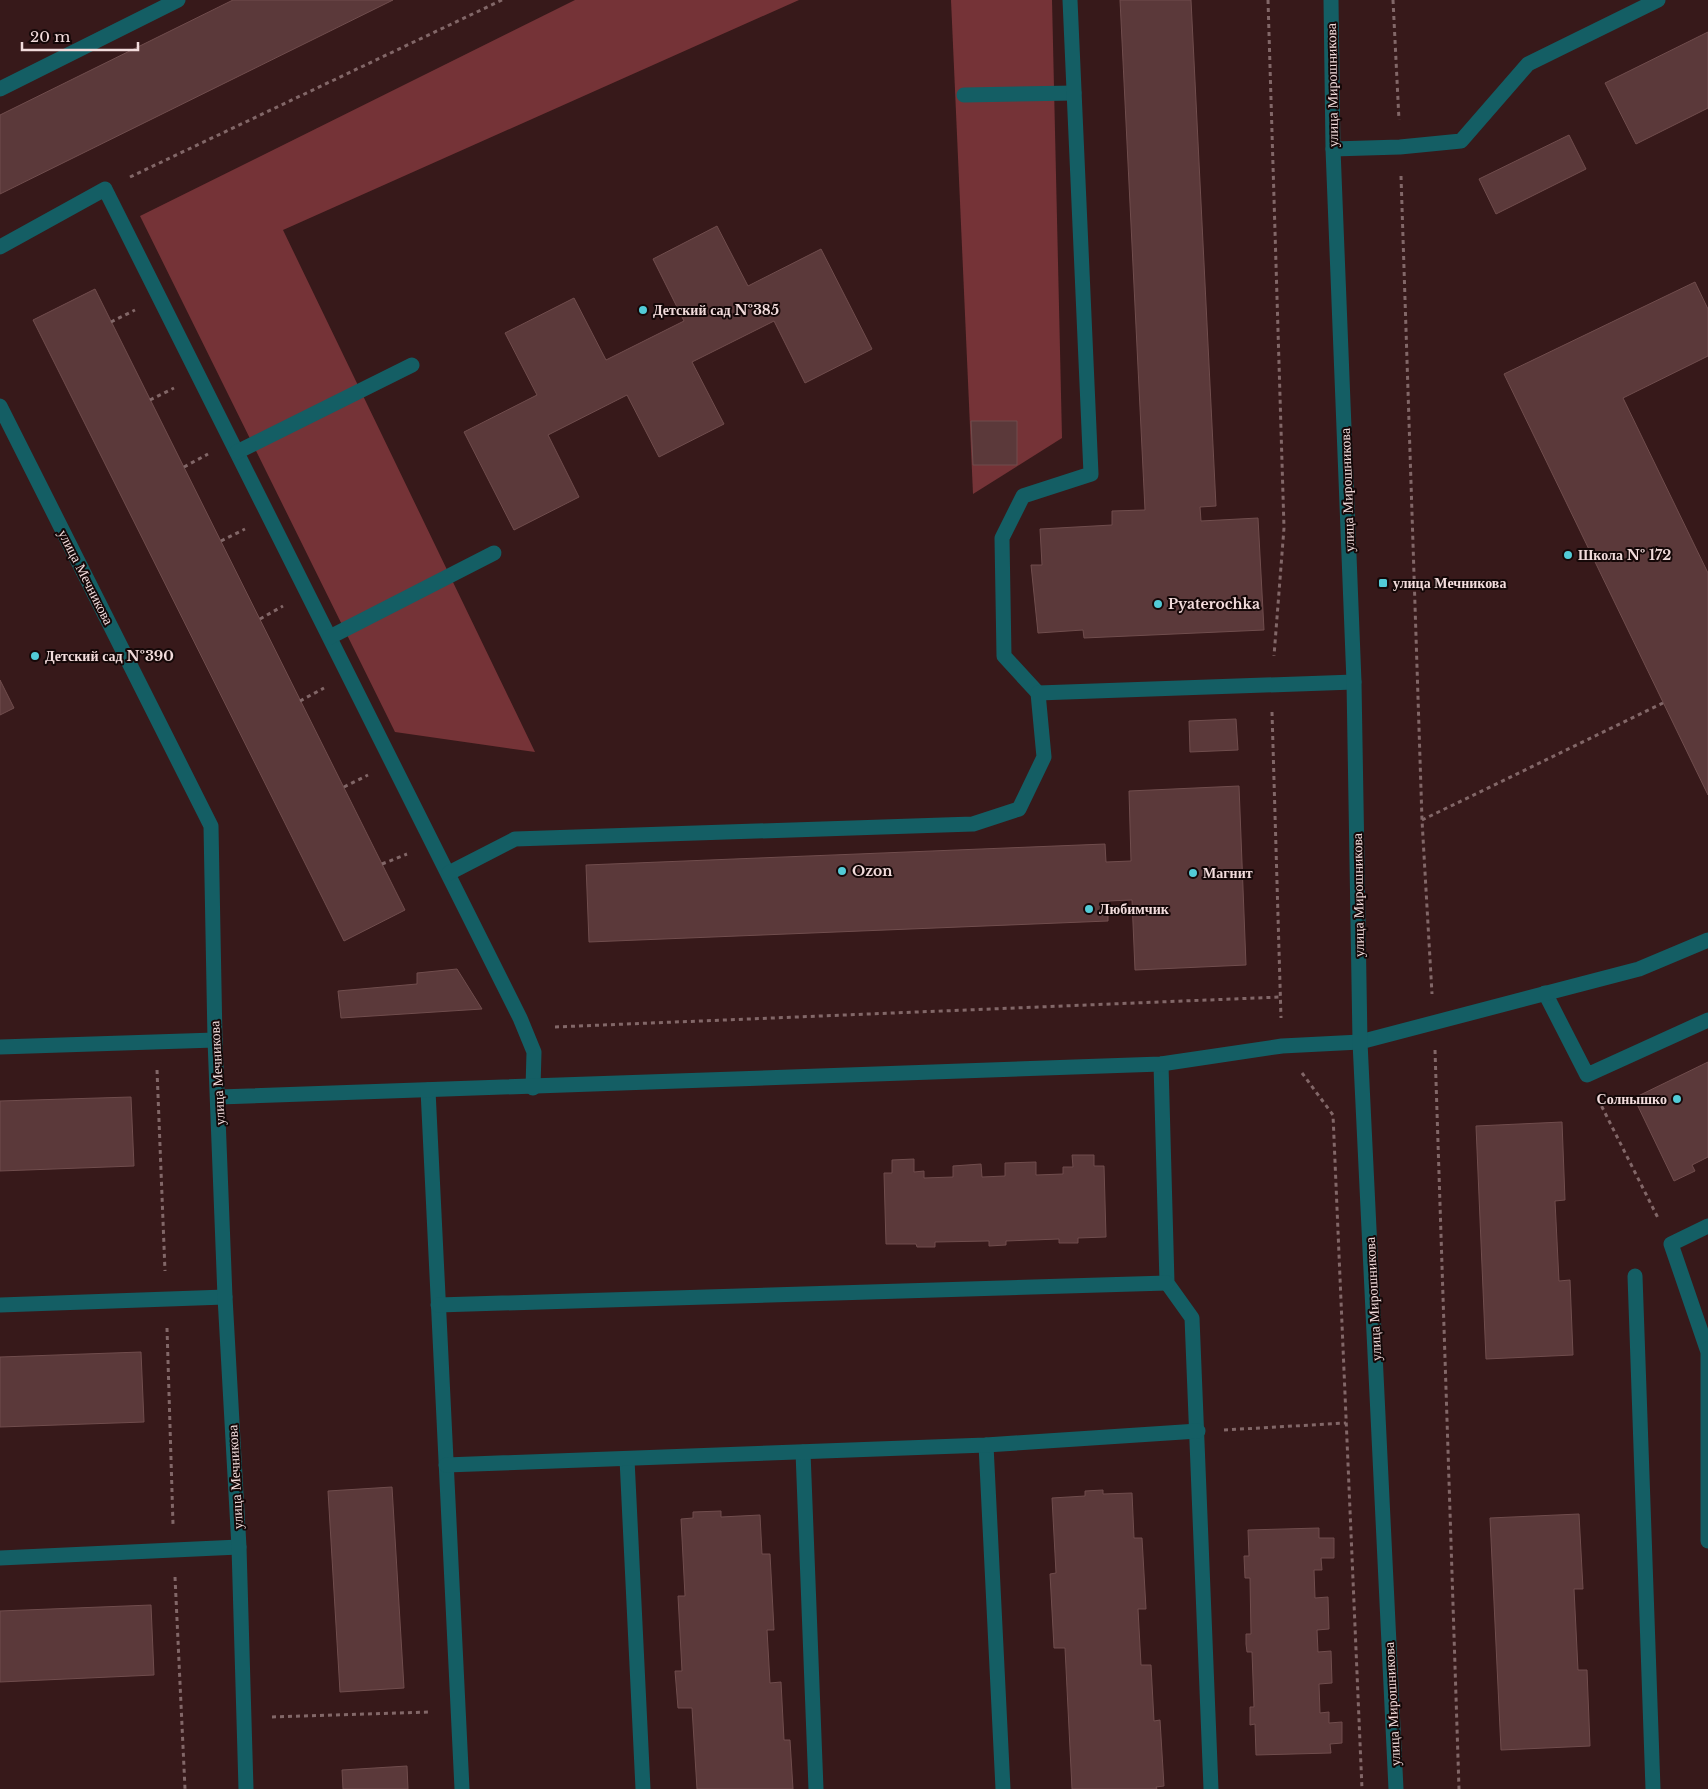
<svg xmlns="http://www.w3.org/2000/svg" width="1708" height="1789" font-family="'Libre Baskerville',serif">
<rect width="100%" height="100%" fill="#37191a"/>
<g fill="#753337">
<polygon points="575,0 799,0 283,230 535,752 395,732 140,216"/>
<polygon points="951,0 1052,0 1062,438 973,494"/>
</g>
<g fill="#5b393a" stroke="#704d4d">
<polygon points="233,0 393,0 0,194 0,115"/>
<polygon points="1120,0 1191,0 1216,506 1200,507 1201,521 1258,518 1264,630 1084,638 1083,630 1038,633 1031,565 1042,565 1040,529 1112,525 1112,511 1145,510"/>
<polygon points="1708,32 1708,108 1636,144 1605,83"/>
<polygon points="1569,135 1586,169 1496,214 1479,179"/>
<polygon points="717,226 748,286 821,249 872,349 805,383 774,321 692,362 724,424 659,457 627,395 548,435 579,497 514,530 464,432 537,395 505,333 574,298 606,360 684,321 653,259"/>
<polygon points="1695,282 1708,309 1708,356 1623,398 1708,573 1708,795 1504,374"/>
<polygon points="95,289 405,910 344,941 33,320"/>
<polygon points="971,421 1017,421 1017,465 973,465"/>
<polygon points="0,680 14,708 0,715"/>
<polygon points="1236,719 1238,750 1190,752 1189,721"/>
<polygon points="1239,786 1246,965 1135,970 1132,900 1108,901 1108,921 589,942 586,865 1105,844 1106,862 1131,861 1129,791"/>
<polygon points="457,969 482,1009 341,1018 338,991 417,984 417,973"/>
<polygon points="1708,1062 1708,1157 1692,1165 1695,1171 1674,1181 1634,1098"/>
<polygon points="131,1097 134,1166 0,1171 0,1101"/>
<polygon points="1562,1122 1565,1200 1555,1201 1559,1281 1570,1280 1573,1355 1486,1359 1476,1126"/>
<polygon points="1072,1155 1094,1155 1094,1166 1104,1166 1106,1237 1078,1238 1078,1243 1059,1243 1059,1239 1006,1241 1006,1245 989,1246 989,1241 935,1242 935,1247 917,1247 916,1244 886,1244 884,1173 892,1173 892,1160 914,1159 914,1172 924,1171 924,1178 953,1177 953,1166 981,1164 982,1177 1005,1176 1005,1163 1036,1162 1036,1175 1063,1174 1063,1167 1073,1167"/>
<polygon points="141,1352 144,1422 0,1427 0,1357"/>
<polygon points="392,1487 404,1688 340,1692 328,1491"/>
<polygon points="1103,1490 1103,1494 1132,1493 1134,1538 1142,1538 1146,1609 1138,1609 1141,1665 1151,1665 1154,1721 1160,1720 1164,1786 1156,1787 1157,1789 1072,1789 1065,1648 1054,1648 1050,1574 1056,1573 1052,1498 1085,1496 1085,1491"/>
<polygon points="721,1511 721,1517 760,1515 762,1554 770,1554 774,1630 767,1630 770,1683 781,1682 784,1740 790,1740 793,1789 697,1789 692,1708 678,1708 675,1671 682,1671 678,1596 685,1596 681,1519 693,1518 693,1512"/>
<polygon points="1579,1514 1583,1589 1574,1589 1578,1670 1587,1670 1590,1746 1501,1750 1490,1518"/>
<polygon points="1319,1528 1319,1538 1334,1538 1334,1558 1321,1558 1322,1570 1314,1570 1315,1598 1328,1597 1329,1629 1317,1630 1318,1652 1331,1651 1332,1683 1319,1684 1320,1713 1329,1712 1329,1723 1342,1722 1342,1743 1330,1744 1331,1753 1256,1755 1255,1724 1250,1725 1250,1707 1254,1707 1252,1652 1247,1652 1246,1644 1246,1634 1251,1634 1250,1578 1245,1578 1244,1556 1249,1556 1248,1530"/>
<polygon points="151,1605 154,1675 0,1682 0,1611"/>
<polygon points="407,1766 408,1789 343,1789 342,1770"/>
</g>
<g fill="none" stroke-linecap="round" stroke-linejoin="round">
<g stroke="#826768" stroke-width="3" stroke-dasharray="4 4" stroke-linecap="butt">
<polyline points="1268,0 1284,528 1274,656"/>
<polyline points="1393,0 1399,120"/>
<polyline points="1401,176 1422,820 1432,994"/>
<polyline points="130,177 502,0"/>
<polyline points="111,322 135,310"/>
<polyline points="150,400 174,388"/>
<polyline points="184,467 208,454"/>
<polyline points="221,541 245,529"/>
<polyline points="260,619 283,606"/>
<polyline points="300,701 324,688"/>
<polyline points="1272,712 1281,1018"/>
<polyline points="344,787 368,775"/>
<polyline points="1422,820 1663,703"/>
<polyline points="382,864 407,854"/>
<polyline points="555,1027 1280,997"/>
<polyline points="1435,1050 1459,1789"/>
<polyline points="157,1070 165,1271"/>
<polyline points="1302,1073 1333,1115 1362,1789"/>
<polyline points="1598,1099 1658,1218"/>
<polyline points="167,1328 173,1524"/>
<polyline points="1224,1430 1346,1423"/>
<polyline points="175,1577 185,1789"/>
<polyline points="272,1717 430,1712"/>
</g>
<g stroke="#145e64" stroke-width="15">
<polyline points="0,89 178,0"/>
<polyline points="964,95 1074,93"/>
<polyline points="1333,149 1400,147 1461,141 1528,64 1658,0"/>
<polyline points="0,247 105,189 520,1018 534,1052 533,1088"/>
<polyline points="237,452 412,365"/>
<polyline points="330,637 494,553"/>
<polyline points="1038,693 1004,656 1002,538 1023,496 1091,474 1070,0"/>
<polyline points="449,873 515,839 973,824 1019,809 1044,757 1038,693 1354,682"/>
<polyline points="1545,993 1587,1075 1708,1020"/>
<polyline points="0,1047 215,1040"/>
<polyline points="1161,1064 1167,1283 1192,1318 1211,1789"/>
<polyline points="428,1090 462,1789"/>
<polyline points="1635,1276 1653,1789"/>
<polyline points="0,1305 225,1297"/>
<polyline points="438,1305 1167,1283"/>
<polyline points="1707,1349 1671,1244 1708,1226"/>
<polyline points="1708,1349 1708,1541"/>
<polyline points="986,1445 1003,1789"/>
<polyline points="803,1452 816,1789"/>
<polyline points="627,1459 643,1789"/>
<polyline points="446,1465 986,1445 1198,1431"/>
<polyline points="0,1558 239,1547"/>
</g>
<g stroke="#145e64" stroke-width="15">
<polyline points="0,406 211,826 215,1040 225,1297 239,1547 246,1789"/>
<polyline points="219,1097 1161,1064 1282,1046 1360,1042 1639,969 1708,940"/>
</g>
<polyline stroke="#145e64" stroke-width="15" points="1331,0 1333,149 1354,682 1360,1042 1396,1789"/>
</g>
<g fill="#52cbd7" stroke="#150808" stroke-width="2">
<circle cx="643" cy="310" r="5"/>
<circle cx="1568" cy="555" r="5"/>
<rect x="1378" y="578" width="10" height="10" rx="2.5"/>
<circle cx="1158" cy="604" r="5"/>
<circle cx="35" cy="656" r="5"/>
<circle cx="842" cy="871" r="5"/>
<circle cx="1193" cy="873" r="5"/>
<circle cx="1089" cy="909" r="5"/>
<circle cx="1677" cy="1099" r="5"/>
</g>
<g text-anchor="middle" dominant-baseline="central" stroke-width="4" stroke-linejoin="round" paint-order="stroke">
<g font-size="14" fill="#f2dcdc" stroke="#150808">
<text transform="translate(1332 85) rotate(-91)">улица Мирошникова</text>
<text transform="translate(1347 490) rotate(-92)">улица Мирошникова</text>
<text transform="translate(86 577) rotate(63)">улица Мечникова</text>
<text transform="translate(1358 895) rotate(-91)">улица Мирошникова</text>
<text transform="translate(217 1073) rotate(-93)">улица Мечникова</text>
<text transform="translate(1373 1299) rotate(-93)">улица Мирошникова</text>
<text transform="translate(235 1477) rotate(-93)">улица Мечникова</text>
<text transform="translate(1392 1704) rotate(-93)">улица Мирошникова</text>
</g>
<g font-size="14" font-weight="bold" fill="#f2dcdc" stroke="#150808" text-anchor="start">
<text x="653" y="310">Детский сад №385</text>
<text x="1578" y="555">Школа № 172</text>
<text x="1393" y="583">улица Мечникова</text>
<text x="1168" y="604">Pyaterochka</text>
<text x="45" y="656">Детский сад №390</text>
<text x="852" y="871">Ozon</text>
<text x="1203" y="873">Магнит</text>
<text x="1099" y="909">Любимчик</text>
<text x="1667" y="1099" text-anchor="end">Солнышко</text>
</g>
</g>
<path d="M22 42v8h116v-8" fill="none" stroke="#f2dcdc" stroke-width="2.5"/>
<text x="30" y="42" font-size="15" fill="#f2dcdc" stroke="#150808" stroke-width="4" paint-order="stroke">20 m</text>
</svg>
